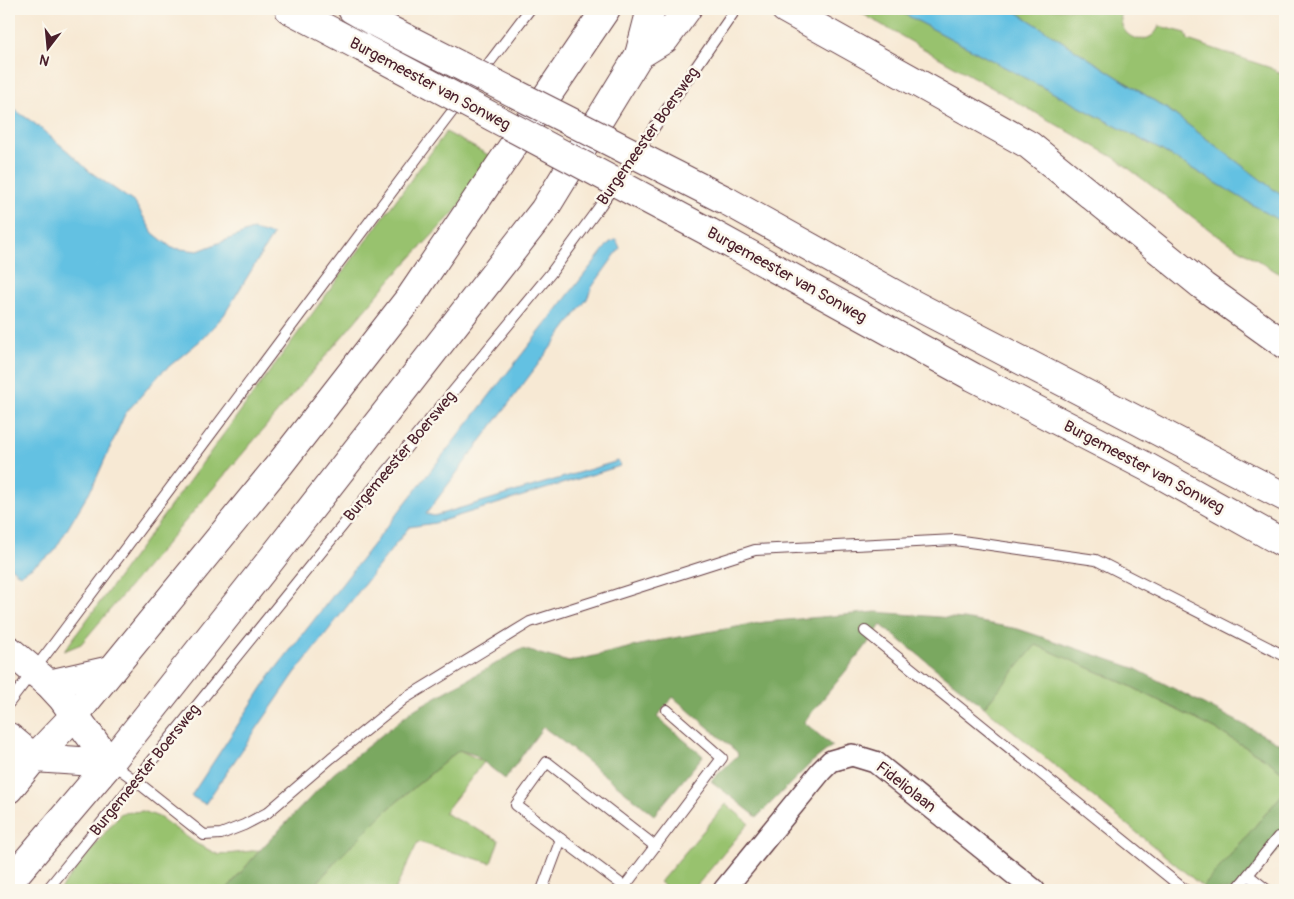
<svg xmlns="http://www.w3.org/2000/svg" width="1294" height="899" font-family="Pangolin,sans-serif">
<rect width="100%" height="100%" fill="#fbf7ec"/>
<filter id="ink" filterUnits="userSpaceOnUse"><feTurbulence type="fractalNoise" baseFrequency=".02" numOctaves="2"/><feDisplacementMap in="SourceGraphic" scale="10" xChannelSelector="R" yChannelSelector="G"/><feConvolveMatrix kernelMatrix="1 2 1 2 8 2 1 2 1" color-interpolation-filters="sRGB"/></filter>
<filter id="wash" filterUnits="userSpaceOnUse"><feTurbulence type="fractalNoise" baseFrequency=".0096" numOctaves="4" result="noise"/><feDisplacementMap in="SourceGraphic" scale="20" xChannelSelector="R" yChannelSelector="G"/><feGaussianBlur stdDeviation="1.12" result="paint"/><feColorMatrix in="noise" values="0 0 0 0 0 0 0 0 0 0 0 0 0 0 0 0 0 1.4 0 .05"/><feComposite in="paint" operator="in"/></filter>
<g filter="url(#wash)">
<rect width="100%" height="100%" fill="#f7e9d4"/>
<g fill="#98c26e" stroke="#71704c">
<polygon points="854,9 895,9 1161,150 1285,224 1285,277 1215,234 1115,158"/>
<path d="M 1012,9 L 1085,9 L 1093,11 C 1101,6 1111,10 1120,12 C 1121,18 1121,26 1125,31 C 1135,44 1154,41 1159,26 L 1186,33 L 1188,40 L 1271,68 L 1285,76 L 1285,198 L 1167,109 Z"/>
<polygon points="446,132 494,158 456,210 391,279 81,644 64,651"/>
<polygon points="1035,644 1124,683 1215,729 1267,760 1285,774 1285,791 1203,887 984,707"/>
<polygon points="459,750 484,762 444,813 499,840 491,863 418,842 395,890 311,890 336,861 386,811"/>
<polygon points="726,804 749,823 693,890 670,890 660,882"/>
<polygon points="143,811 159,817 197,844 219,855 260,850 226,890 59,890 121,813"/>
</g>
<g fill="#7aa861" stroke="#626446">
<polygon points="876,612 964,619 1018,629 1134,668 1285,746 1285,774 1267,760 1215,729 1124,683 1036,645 984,707 881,625 863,650 804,722 832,746 812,762 757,817 711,781 738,755 737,752 673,697 657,717 703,756 654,815 558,738 543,727 505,779 475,755 459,750 386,811 336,861 311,890 226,890 260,850 333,774 413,710 522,649 569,662 657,641 765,622"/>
<polygon points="1285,791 1285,842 1242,890 1206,890 1203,887"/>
</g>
<g fill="#64c1e2" stroke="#577086">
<polygon points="895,9 1012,9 1167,109 1285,198 1285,224 1161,150"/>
<polygon points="9,106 34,123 70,153 89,171 135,203 153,233 172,248 198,251 252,230 273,235 224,315 201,340 161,373 125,414 93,486 53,553 20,575 9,566"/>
<polygon points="616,239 620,248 592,287 587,299 426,514 434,516 618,461 620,466 435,523 409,527 295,673 205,804 191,796 270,676 609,243"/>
</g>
</g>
<g filter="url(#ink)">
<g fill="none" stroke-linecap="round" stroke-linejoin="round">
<g stroke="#643d44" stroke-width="12">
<g id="service">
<polyline points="865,631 1185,890"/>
<polyline points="9,703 56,641 429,142 530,9"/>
<polyline points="111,763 136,781 204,835 221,834 244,825 267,813 331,758 404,699 530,622 755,550 955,540 1096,560 1285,656"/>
<polyline points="561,839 516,805 547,762 655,846"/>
<polyline points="1248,875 1278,837 1285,843"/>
<polyline points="625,886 722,758 667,710"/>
<polyline points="47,890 370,492 551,273 600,206 736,9"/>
<polyline points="542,890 561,839 629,890"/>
<polyline points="1236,890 1248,875 1267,890"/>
</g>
</g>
<g stroke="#643d44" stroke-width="24">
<polyline id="minor" points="724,890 821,771 831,761 852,755 875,762 1034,890"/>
</g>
<g stroke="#643d44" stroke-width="30">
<g id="secondary">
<polyline points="9,789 34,758 74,716"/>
<polyline points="9,882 110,763"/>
</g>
</g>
<g stroke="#643d44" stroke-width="30">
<g id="primary">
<polyline points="74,716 280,464 411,296 606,9"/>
<polyline points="110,763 270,561 544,210 639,55 665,39 687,9"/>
</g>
</g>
<g stroke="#643d44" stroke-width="30">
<g id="motorway">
<polyline points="289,9 363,48"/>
<polyline points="352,9 378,24"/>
<polyline points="785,9 1029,145 1203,286 1285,345"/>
<polyline points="639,55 651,9"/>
<polyline points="727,201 909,302 1285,497"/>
<polyline points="709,232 973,377 1149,468 1285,544"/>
<polyline points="9,650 49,684 62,698 110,763"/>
<polyline points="49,684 111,670"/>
<polyline points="9,737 34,758 110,763"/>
</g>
</g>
<use href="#service" stroke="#fff" stroke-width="10"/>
<use href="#minor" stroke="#fff" stroke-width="21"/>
<use href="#secondary" stroke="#fff" stroke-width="28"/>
<use href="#primary" stroke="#fff" stroke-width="28"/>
<use href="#motorway" stroke="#fff" stroke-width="28"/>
<g stroke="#643d44" stroke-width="30" stroke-linecap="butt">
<g id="motorway-bridge">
<polyline points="378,24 727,201"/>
<polyline points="363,48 709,232"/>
</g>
</g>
<use href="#motorway-bridge" stroke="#fff" stroke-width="28"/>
</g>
</g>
<g text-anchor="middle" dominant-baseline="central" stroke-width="5" stroke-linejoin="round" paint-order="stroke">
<g font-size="16" fill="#4a1f2b" stroke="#fbf7ec">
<text transform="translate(430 84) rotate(28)">Burgemeester van Sonweg</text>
<text transform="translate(648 136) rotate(-55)">Burgemeester Boersweg</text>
<text transform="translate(787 275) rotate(29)">Burgemeester van Sonweg</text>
<text transform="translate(400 456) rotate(-50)">Burgemeester Boersweg</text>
<text transform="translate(1144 467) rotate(28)">Burgemeester van Sonweg</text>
<text transform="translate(145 770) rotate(-51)">Burgemeester Boersweg</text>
<text transform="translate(906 787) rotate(38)">Fideliolaan</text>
</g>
</g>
<rect width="1294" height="899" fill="none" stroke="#fbf7ec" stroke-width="30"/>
<g transform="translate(48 48) rotate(196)" stroke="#fbf7ec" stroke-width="4" paint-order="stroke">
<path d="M0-4L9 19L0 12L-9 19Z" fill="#4a1f2b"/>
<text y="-8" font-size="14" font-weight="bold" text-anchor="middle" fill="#4a1f2b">N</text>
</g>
</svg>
